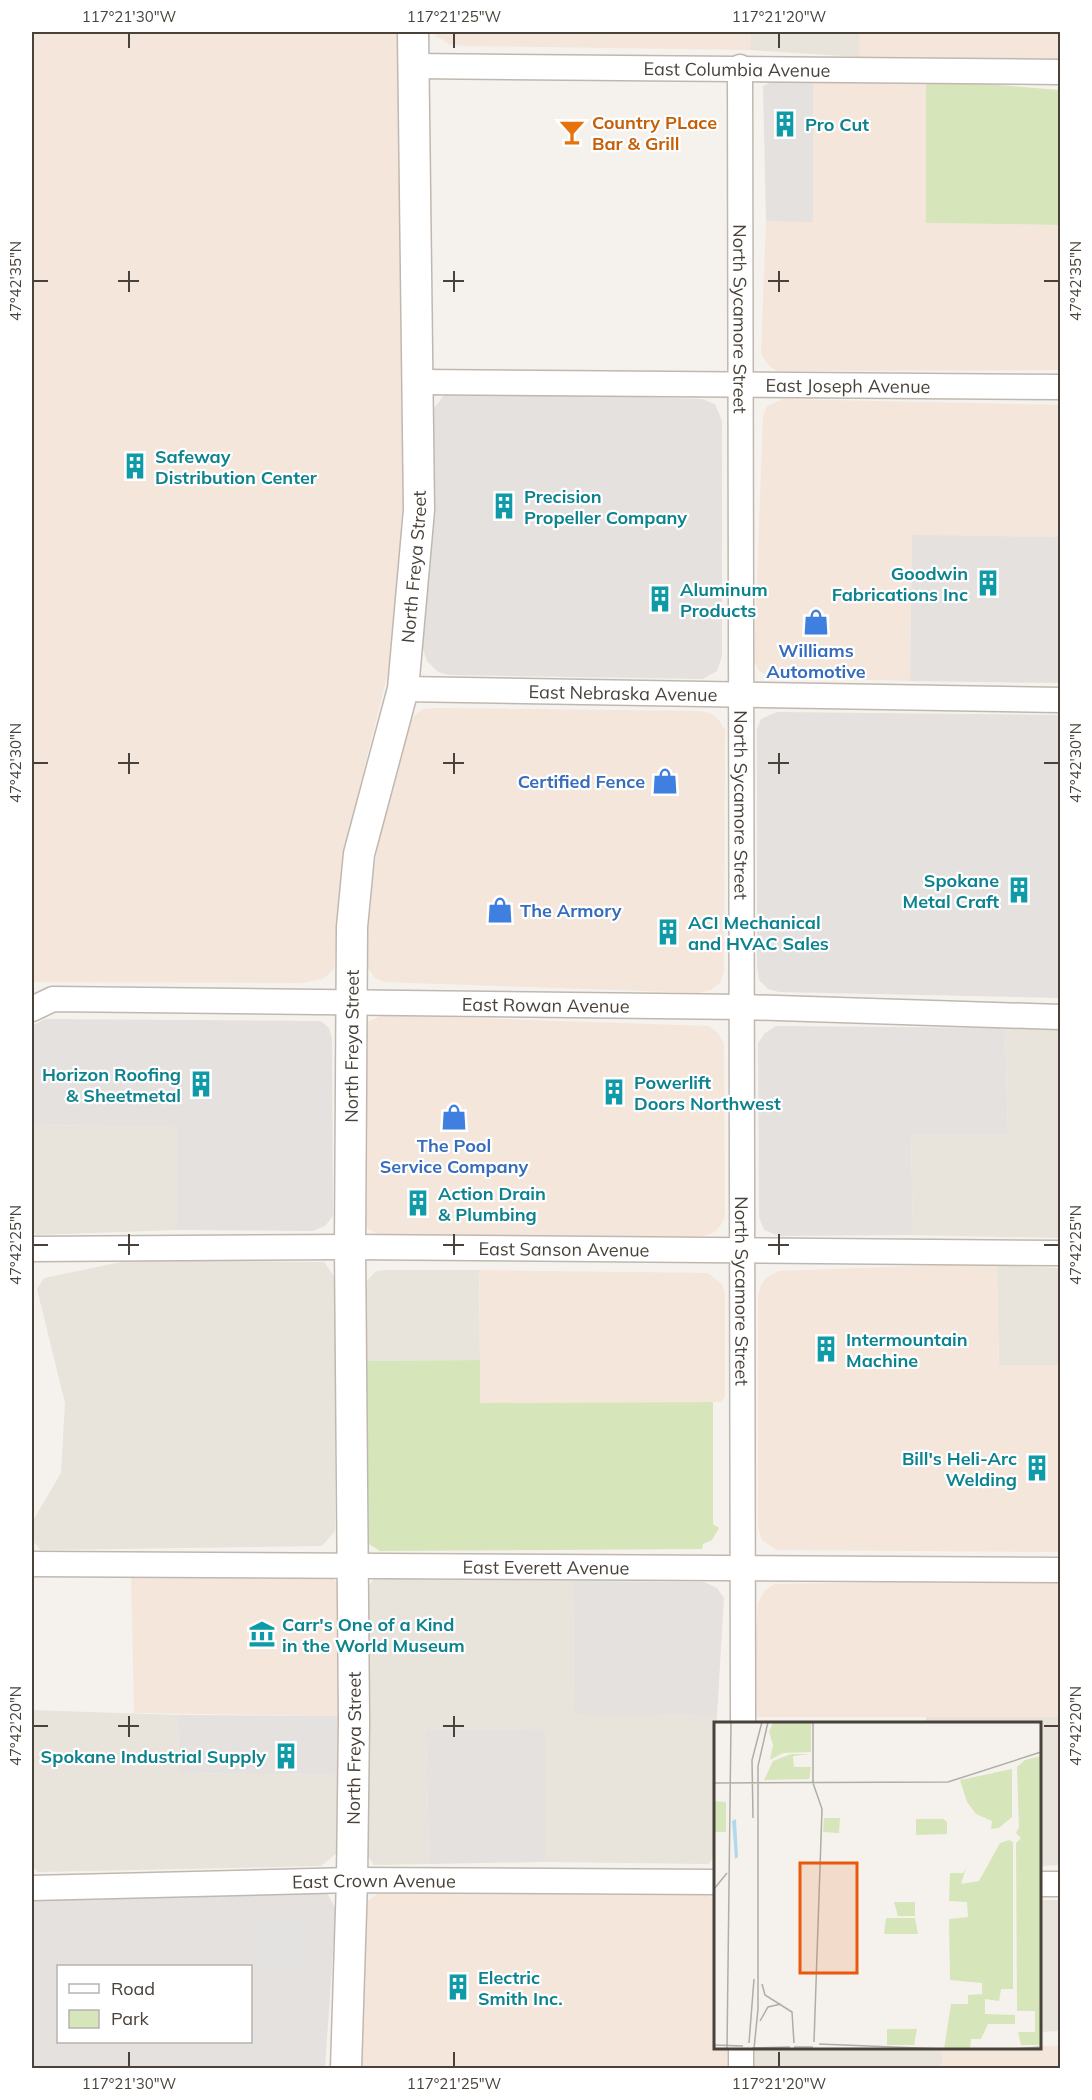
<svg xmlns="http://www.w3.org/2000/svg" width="1092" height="2100" font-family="Mulish,sans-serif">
<rect width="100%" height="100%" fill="#f5f2ed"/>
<g fill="#e8e3db">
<polygon points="751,32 859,32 859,57 750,50"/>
<polygon points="1005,1028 1060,1029 1060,1238 913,1235 911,1134 1008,1134"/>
<polygon points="32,1125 178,1127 177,1230 36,1235 32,1230"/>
<polygon points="131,1260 324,1262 336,1279 335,1531 322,1546 41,1550 32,1540 32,1522 61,1473 65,1403 37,1289 44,1278"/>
<polygon points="997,1265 1060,1268 1060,1365 999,1365"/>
<polygon points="387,1270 479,1270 480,1360 361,1361 363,1285 376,1271"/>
<polygon points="375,1578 573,1581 574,1713 717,1715 716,1853 709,1864 545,1862 545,1729 426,1730 429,1864 374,1865 365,1852 366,1589"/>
<polygon points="32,1710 178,1715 179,1773 340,1775 337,1853 321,1866 38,1872 32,1866"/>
<polygon points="926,1717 1060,1717 1060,1865 1040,1866 1040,1724 926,1724"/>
<polygon points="1040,1900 1060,1900 1060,2031 1040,2032"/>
<polygon points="748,2048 942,2048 942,2068 749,2068"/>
</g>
<g fill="#f4e6db">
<polygon points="32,32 400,32 403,207 403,501 400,581 395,644 346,842 334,969 323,979 301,983 32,982"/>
<polygon points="434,32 751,32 750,50 468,46 451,45 436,36"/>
<polygon points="859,32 1060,32 1060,64 859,57"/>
<polygon points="813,77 926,79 926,223 1060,225 1060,370 777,371 769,366 761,354 766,221 813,221"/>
<polygon points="783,399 1060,405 1060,537 912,536 910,681 770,677 759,671 754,660 763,416 767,406"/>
<polygon points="435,708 701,711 712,714 719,720 725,730 724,972 720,983 711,990 699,993 384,982 375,978 364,963 367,916 378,845 400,739 415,715 423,709"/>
<polygon points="382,1015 709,1026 718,1033 724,1044 725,1217 721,1225 713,1233 703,1236 390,1236 379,1235 368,1229 364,1221 361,1038 366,1023"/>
<polygon points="972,1264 997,1265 999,1365 1060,1365 1060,1552 777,1550 769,1545 762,1540 758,1527 758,1296 761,1285 767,1277 779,1271"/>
<polygon points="479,1270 708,1273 722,1284 725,1294 725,1397 721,1402 480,1403"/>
<polygon points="131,1571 330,1575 340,1587 339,1716 134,1713"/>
<polygon points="1052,1580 1060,1581 1060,1717 751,1717 758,1604 764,1591 774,1584"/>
<polygon points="384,1889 706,1893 715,1900 716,2048 727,2048 727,2068 353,2068 364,1904"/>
<polygon points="1040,2046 1060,2046 1060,2068 942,2068 942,2048"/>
</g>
<g fill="#e5e1de" fill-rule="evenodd">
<polygon points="813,77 813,222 766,221 763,86 778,79"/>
<polygon points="458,391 702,399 715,404 722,421 722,656 717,671 703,679 449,675 438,672 427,661 423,649 423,630 431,412 444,395"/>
<polygon points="912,535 1060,537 1060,683 910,681"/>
<polygon points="777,712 1060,715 1060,998 779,992 768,989 759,980 757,966 757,729 761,719"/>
<polygon points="45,1019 321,1021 329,1028 332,1038 333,1216 325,1226 313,1231 177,1230 177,1127 32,1125 32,1026"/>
<polygon points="776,1026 1005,1028 1008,1134 911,1134 913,1235 779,1236 764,1230 759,1217 758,1043 765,1033"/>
<polygon points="573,1581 704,1582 717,1588 724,1598 717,1715 574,1714"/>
<polygon points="178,1715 339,1716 340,1775 179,1773"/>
<polygon points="545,1729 545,1862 429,1864 426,1730"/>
<path d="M 327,1893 L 336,1909 L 325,2068 L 32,2068 L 32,1900 L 39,1896 ZM 58,1966 L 250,1966 L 250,2042 L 58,2042 Z"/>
</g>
<g fill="#d7e5ba">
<polygon points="926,79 1060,90 1060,225 926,223"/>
<polygon points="480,1360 480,1403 713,1402 713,1524 719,1528 712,1540 703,1544 702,1549 380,1551 369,1544 364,1533 361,1361"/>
</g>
<rect fill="#e4e2e0" x="258" y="1922" width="53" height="54"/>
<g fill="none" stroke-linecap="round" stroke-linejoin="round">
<g stroke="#c0b8b0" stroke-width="27">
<g id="minor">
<path id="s1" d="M 413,66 L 1060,72"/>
<path id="s2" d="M 740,67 L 743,1724"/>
<path id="s3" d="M 419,382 L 1060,387"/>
<path id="s4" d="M 403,689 L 1060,700"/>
<path id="s5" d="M 32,1009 L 53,999 L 743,1007 L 1060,1017"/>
<path id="s6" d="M 32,1249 L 350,1247 L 1060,1253"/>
<path id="s7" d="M 32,1564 L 1060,1570"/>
<polyline points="1040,1884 1060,1884"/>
<path id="s8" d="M 32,1888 L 352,1880 L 716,1882"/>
<polyline points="741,2048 741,2068"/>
</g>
</g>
<g stroke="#c0b8b0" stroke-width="33">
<g id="tertiary">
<path id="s9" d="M 346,2068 L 352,1880 L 354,1721 L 350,1247 L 352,927 L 359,854 L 403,689 L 419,510 L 413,32"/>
</g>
</g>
<use href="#minor" stroke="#fff" stroke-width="24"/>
<use href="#tertiary" stroke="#fff" stroke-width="30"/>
</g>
<path fill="none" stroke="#49423b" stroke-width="2" d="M 129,33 L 129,48M 454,33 L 454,48M 779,33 L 779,48M 129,271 L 129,292M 454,271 L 454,292M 779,271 L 779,292M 33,281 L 48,281M 118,281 L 139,281M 443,281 L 464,281M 768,281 L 789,281M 1044,281 L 1059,281M 129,753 L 129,774M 454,753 L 454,774M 779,753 L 779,774M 33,763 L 48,763M 118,763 L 139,763M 443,763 L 464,763M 768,763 L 789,763M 1044,763 L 1059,763M 129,1234 L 129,1255M 454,1234 L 454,1255M 779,1234 L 779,1255M 33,1245 L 48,1245M 118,1245 L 139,1245M 443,1245 L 464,1245M 768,1245 L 789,1245M 1044,1245 L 1059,1245M 129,1716 L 129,1737M 454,1716 L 454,1737M 33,1726 L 48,1726M 118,1726 L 139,1726M 443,1726 L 464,1726M 1044,1726 L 1059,1726M 129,2052 L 129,2067M 454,2052 L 454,2067M 779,2052 L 779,2067"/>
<defs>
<g id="building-bare" transform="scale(2.07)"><path d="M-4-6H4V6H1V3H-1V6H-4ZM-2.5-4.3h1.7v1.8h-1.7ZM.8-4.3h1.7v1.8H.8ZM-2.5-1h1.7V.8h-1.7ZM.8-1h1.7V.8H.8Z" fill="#0f9aa8" stroke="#fff" stroke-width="2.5" paint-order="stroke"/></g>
<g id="bar-bare" transform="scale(2.07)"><path d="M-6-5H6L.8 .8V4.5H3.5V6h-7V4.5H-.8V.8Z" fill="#e8710a" stroke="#fff" stroke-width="2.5" paint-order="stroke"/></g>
<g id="shop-bare" transform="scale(2.07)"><path d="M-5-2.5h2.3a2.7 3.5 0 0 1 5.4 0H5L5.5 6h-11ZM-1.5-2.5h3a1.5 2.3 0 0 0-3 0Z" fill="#3f7fe0" stroke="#fff" stroke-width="2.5" paint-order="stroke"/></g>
<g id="museum-bare" transform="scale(2.07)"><path d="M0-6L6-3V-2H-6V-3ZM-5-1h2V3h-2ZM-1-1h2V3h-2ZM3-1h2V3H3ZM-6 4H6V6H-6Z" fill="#0f9aa8" stroke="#fff" stroke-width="2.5" paint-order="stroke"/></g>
</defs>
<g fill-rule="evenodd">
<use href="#building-bare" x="785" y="124"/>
<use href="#bar-bare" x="572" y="132"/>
<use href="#building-bare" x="135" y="466"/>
<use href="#building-bare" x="504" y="506"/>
<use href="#building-bare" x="988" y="583"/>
<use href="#building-bare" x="660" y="599"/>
<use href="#shop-bare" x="816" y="622"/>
<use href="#shop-bare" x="665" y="781"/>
<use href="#building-bare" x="1019" y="890"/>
<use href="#shop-bare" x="500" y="910"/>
<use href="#building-bare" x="668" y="932"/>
<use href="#building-bare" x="201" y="1084"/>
<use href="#building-bare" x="614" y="1092"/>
<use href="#shop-bare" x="454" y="1117"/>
<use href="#building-bare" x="418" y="1203"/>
<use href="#building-bare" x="826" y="1349"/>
<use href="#building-bare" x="1037" y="1468"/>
<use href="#museum-bare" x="262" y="1634"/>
<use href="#building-bare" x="286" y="1756"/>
<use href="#building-bare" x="458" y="1987"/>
</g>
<g text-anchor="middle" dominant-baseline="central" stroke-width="4.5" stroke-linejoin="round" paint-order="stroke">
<g font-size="18" fill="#49423b" stroke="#fff">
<text stroke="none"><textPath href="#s1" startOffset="324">East Columbia Avenue</textPath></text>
<text stroke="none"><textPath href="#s2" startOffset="252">North Sycamore Street</textPath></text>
<text stroke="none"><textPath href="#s3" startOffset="429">East Joseph Avenue</textPath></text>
<text stroke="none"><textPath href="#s9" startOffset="1508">North Freya Street</textPath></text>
<text stroke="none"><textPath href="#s4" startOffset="220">East Nebraska Avenue</textPath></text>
<text stroke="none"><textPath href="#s2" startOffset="738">North Sycamore Street</textPath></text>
<text stroke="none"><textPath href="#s5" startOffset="516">East Rowan Avenue</textPath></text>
<text stroke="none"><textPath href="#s9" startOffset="1022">North Freya Street</textPath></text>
<text stroke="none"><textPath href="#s6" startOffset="532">East Sanson Avenue</textPath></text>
<text stroke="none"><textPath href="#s2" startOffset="1224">North Sycamore Street</textPath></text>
<text stroke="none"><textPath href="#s7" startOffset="514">East Everett Avenue</textPath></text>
<text stroke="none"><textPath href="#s9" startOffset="320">North Freya Street</textPath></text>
<text stroke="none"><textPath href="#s8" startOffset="342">East Crown Avenue</textPath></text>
</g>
<g font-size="18" font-weight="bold" fill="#c56008" stroke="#fff" text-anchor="start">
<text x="592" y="122">Country PLace<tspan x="592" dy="21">Bar &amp; Grill</tspan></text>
</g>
<g font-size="18" font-weight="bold" fill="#0d838f" stroke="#fff" text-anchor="start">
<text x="805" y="124">Pro Cut</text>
<text x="155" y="456">Safeway<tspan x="155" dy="21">Distribution Center</tspan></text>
<text x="524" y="496">Precision<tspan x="524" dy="21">Propeller Company</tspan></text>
<text x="968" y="573" text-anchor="end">Goodwin<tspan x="968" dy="21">Fabrications Inc</tspan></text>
<text x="680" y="589">Aluminum<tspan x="680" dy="21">Products</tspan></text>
<text x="999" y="880" text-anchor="end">Spokane<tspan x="999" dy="21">Metal Craft</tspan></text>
<text x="688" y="922">ACI Mechanical<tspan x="688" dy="21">and HVAC Sales</tspan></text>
<text x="181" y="1074" text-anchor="end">Horizon Roofing<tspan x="181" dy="21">&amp; Sheetmetal</tspan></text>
<text x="634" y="1082">Powerlift<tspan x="634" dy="21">Doors Northwest</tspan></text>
<text x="438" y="1193">Action Drain<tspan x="438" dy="21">&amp; Plumbing</tspan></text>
<text x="846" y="1339">Intermountain<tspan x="846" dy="21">Machine</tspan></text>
<text x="1017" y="1458" text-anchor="end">Bill's Heli-Arc<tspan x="1017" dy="21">Welding</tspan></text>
<text x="282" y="1624">Carr's One of a Kind<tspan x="282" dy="21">in the World Museum</tspan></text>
<text x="266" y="1756" text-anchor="end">Spokane Industrial Supply</text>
<text x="478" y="1977">Electric<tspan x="478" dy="21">Smith Inc.</tspan></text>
</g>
<g font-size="18" font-weight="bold" fill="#366cbe" stroke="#fff">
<text x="816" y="650">Williams<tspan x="816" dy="21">Automotive</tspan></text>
<text x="645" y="781" text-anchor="end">Certified Fence</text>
<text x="520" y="910" text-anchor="start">The Armory</text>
<text x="454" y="1145">The Pool<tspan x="454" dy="21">Service Company</tspan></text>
</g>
</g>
<g transform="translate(714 1722)">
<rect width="327" height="327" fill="#f5f2ed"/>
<path d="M 59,0 L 97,0 L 97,30 L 69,31 L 56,38 L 59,23 L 55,10 ZM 77,32 L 97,32 L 79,34 L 80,45 L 97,45 L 95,57 L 50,58 L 59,39 ZM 327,34 L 327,323 L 307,323 L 304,310 L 321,310 L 321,289 L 303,289 L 302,121 L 307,116 L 302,111 L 305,105 L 303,45 L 311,38 ZM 298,47 L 298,95 L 285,106 L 277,107 L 278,99 L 262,92 L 253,80 L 246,58 ZM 0,79 L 12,80 L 12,110 L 0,110 ZM 110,96 L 126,96 L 125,111 L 109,110 ZM 202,97 L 229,97 L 233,100 L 233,112 L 202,113 ZM 295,118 L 299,120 L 299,267 L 287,267 L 285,279 L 271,277 L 271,292 L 301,293 L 301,302 L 274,302 L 267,317 L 257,317 L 256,327 L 230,327 L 237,282 L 254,282 L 254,273 L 268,272 L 268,261 L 236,258 L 235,197 L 254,195 L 253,180 L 235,179 L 236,151 L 249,151 L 252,146 L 247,162 L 265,159 L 286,121 ZM 180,180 L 201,180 L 201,194 L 184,194 ZM 201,196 L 204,212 L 170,212 L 172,196 ZM 173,307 L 203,307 L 200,323 L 173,323 Z" fill="#d7e5ba"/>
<path d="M 22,97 L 24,135 L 21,137 L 18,99 Z" fill="#b0daeb"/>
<path fill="none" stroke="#b0aca6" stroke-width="1.5" d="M 99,0 L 99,61M 0,61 L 234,60 L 327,30M 99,61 L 108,87 L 100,320M 39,96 L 38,38 L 48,0M 0,167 L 13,151M 48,262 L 51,273 L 78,290 L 80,321M 46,299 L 54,285 L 67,282M 35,321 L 40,257M 105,322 L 229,327M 0,323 L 29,324M 80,325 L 99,325M 38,326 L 76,325M 13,327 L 17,0M 40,327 L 44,287 L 44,44 L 54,0M 297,327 L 327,325"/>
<path fill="#e8590c" fill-opacity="0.15" stroke="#e8590c" stroke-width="3" d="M 86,141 L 143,141 L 143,251 L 86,251 Z"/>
<rect width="327" height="327" fill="none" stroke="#49423b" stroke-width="3"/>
</g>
<rect width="1092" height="2100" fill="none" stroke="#ffffff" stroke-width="66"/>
<rect x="57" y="1965" width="195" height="78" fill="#ffffff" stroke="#b6b3b1" stroke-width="1.5"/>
<rect x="69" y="1984" width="30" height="9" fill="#ffffff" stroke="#b6b3b1" stroke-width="1.5"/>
<text x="111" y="1995" font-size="18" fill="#49423b">Road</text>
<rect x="69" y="2010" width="30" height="18" fill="#d7e5ba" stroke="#b6b3b1" stroke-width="1.5"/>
<text x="111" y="2025" font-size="18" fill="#49423b">Park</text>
<rect x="33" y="33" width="1026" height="2034" fill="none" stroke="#49423b" stroke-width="2"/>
<g font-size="15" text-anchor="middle" fill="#49423b">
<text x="129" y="22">117°21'30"W</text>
<text x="454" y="22">117°21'25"W</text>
<text x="779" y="22">117°21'20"W</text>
<text transform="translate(16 281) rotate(-90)" y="5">47°42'35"N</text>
<text transform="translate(1076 281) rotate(-90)" y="5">47°42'35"N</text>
<text transform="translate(16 763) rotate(-90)" y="5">47°42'30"N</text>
<text transform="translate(1076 763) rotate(-90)" y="5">47°42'30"N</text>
<text transform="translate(16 1245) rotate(-90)" y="5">47°42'25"N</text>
<text transform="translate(1076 1245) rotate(-90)" y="5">47°42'25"N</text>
<text transform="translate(16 1726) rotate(-90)" y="5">47°42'20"N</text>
<text transform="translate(1076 1726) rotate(-90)" y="5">47°42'20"N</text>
<text x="129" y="2089">117°21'30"W</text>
<text x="454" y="2089">117°21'25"W</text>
<text x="779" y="2089">117°21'20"W</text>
</g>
</svg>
